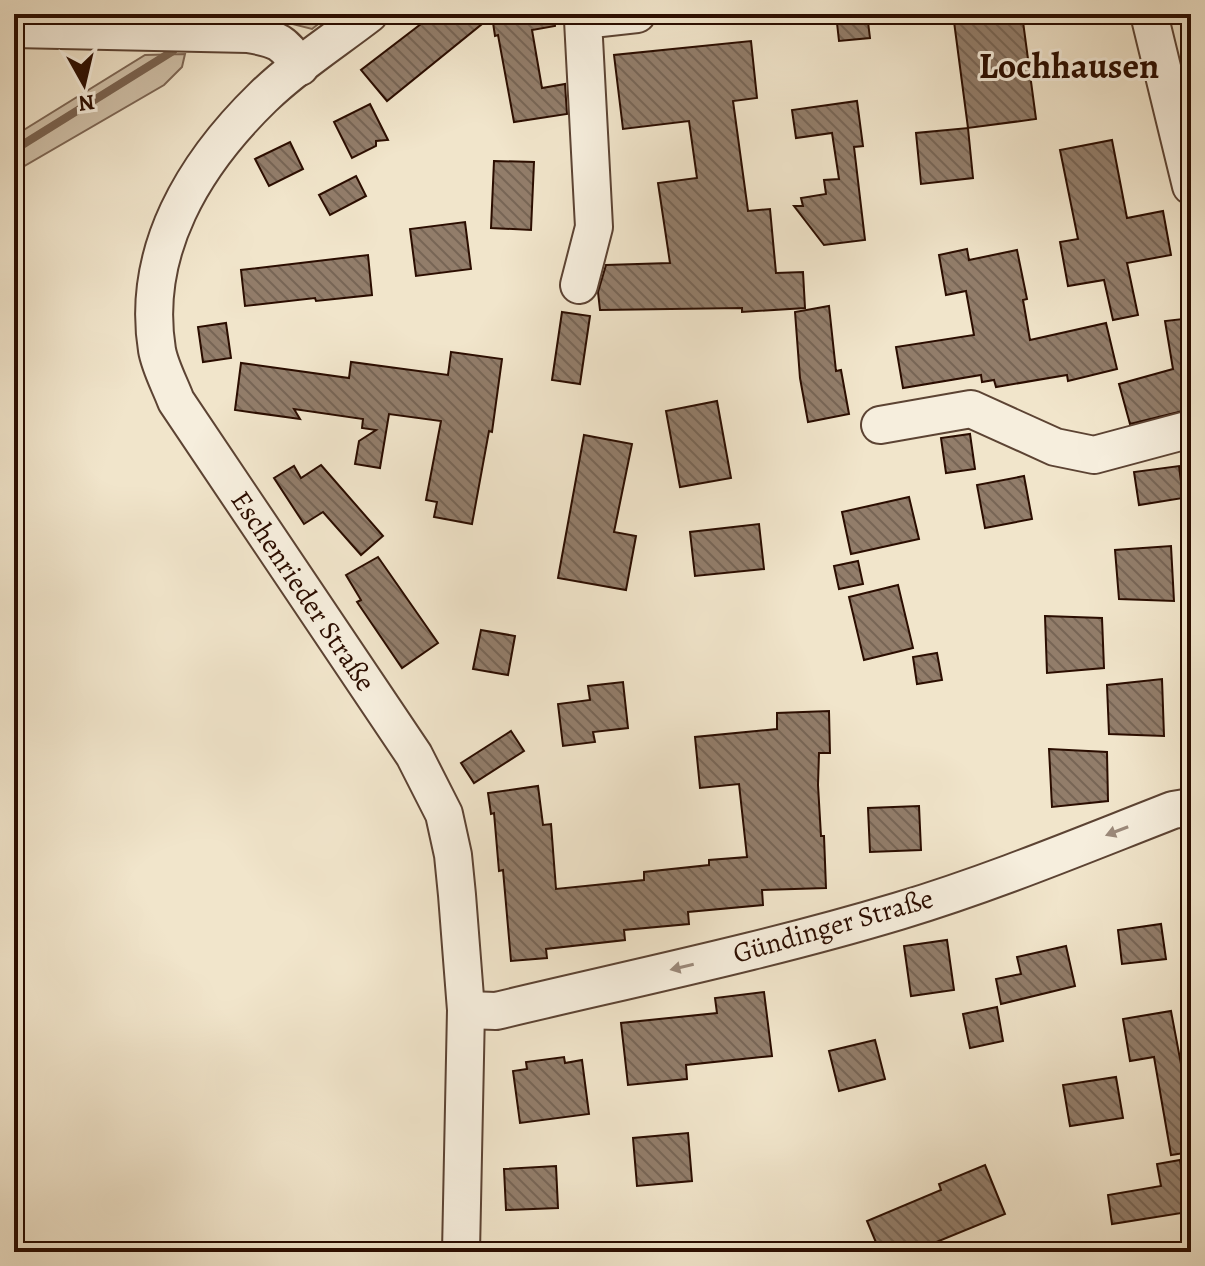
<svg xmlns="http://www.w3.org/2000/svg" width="1205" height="1266" font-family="Alegreya,serif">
<defs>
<pattern id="forest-firs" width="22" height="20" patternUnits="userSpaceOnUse" patternTransform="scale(2)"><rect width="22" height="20" fill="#cfc0a8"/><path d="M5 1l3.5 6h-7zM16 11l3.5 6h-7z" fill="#b2a48f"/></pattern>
<pattern id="building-back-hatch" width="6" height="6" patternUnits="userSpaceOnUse" patternTransform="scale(2)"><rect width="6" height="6" fill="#927d6a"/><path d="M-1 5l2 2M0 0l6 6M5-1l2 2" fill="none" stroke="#776555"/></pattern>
</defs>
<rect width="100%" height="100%" fill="#f1e5cb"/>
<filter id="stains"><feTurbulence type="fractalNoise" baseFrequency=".0025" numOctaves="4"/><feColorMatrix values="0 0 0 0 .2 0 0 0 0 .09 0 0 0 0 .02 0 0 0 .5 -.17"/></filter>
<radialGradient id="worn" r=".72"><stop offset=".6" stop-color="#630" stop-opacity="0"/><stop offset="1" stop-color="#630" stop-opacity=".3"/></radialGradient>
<polygon fill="#cfc0a8" stroke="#7d6654" stroke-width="2" points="185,54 182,67 164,85 14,172 14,136 145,55"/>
<polygon fill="url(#forest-firs)" stroke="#7d6654" stroke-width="2" points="253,14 331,14 312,29"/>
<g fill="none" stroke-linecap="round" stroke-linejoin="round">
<polyline stroke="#7a6350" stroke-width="8" points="14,150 173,51"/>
</g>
<g fill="url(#building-back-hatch)" stroke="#2b0d00" stroke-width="2">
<polygon points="434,14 554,14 555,26 532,30 542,88 565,84 567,114 514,122 498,35 495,36 492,16 387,101 361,70"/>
<polygon points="836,14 867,14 870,38 839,41"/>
<polygon points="953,14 1022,14 1036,119 968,128"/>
<polygon points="751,41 757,98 733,101 748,211 770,209 776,273 803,272 805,308 742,312 742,308 600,310 598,292 606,265 670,263 658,183 697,178 689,121 623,129 614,55"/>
<polygon points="857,101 863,146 854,147 865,240 824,245 794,206 803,206 801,198 826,194 824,180 839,179 832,133 796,138 792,110"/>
<polygon points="370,104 388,140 376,141 376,146 352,158 334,122"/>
<polygon points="968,128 973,178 921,184 916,133"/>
<polygon points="1112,140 1127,218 1163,211 1171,255 1127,263 1138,315 1113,320 1104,280 1068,286 1060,242 1078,239 1060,150"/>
<polygon points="290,142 303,169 269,186 255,159"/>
<polygon points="494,161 534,162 531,230 491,228"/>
<polygon points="356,176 366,196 330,215 319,195"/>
<polygon points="465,222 471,269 416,276 410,229"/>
<polygon points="967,249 969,260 1017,250 1027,299 1023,300 1030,340 1106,323 1117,369 1068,381 1067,375 996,387 994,380 982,382 981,375 903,388 896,347 974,335 966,291 946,295 939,255"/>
<polygon points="368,255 372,295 316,301 315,298 245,306 241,270"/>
<polygon points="829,306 836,371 841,370 849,414 808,422 800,378 795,312"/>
<polygon points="562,312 590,316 580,384 552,380"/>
<polygon points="1191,318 1191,409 1130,424 1119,384 1173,369 1165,321"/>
<polygon points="226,323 231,358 203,362 198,327"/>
<polygon points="451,352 502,359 492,432 489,431 472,524 434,517 437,502 426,500 441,421 389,414 380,468 355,464 359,441 376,430 362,428 363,419 294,409 300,419 235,410 241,363 349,378 351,362 448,375"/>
<polygon points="717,401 731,478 680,487 666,411"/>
<polygon points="970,434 975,469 946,473 941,438"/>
<polygon points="584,435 632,444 614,532 636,536 626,590 558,578"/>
<polygon points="321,465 383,536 361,555 323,512 304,524 274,478 294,466 301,478"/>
<polygon points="1179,466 1183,498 1139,505 1134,472"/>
<polygon points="1024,476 1032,519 985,528 977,485"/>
<polygon points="909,497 919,539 851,554 842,512"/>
<polygon points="759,524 764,569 695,576 690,532"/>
<polygon points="1171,546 1174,601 1119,599 1115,550"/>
<polygon points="378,557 438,643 402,668 357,602 361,600 346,575"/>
<polygon points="858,561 863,584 839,589 834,566"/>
<polygon points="898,585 913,648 864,660 849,597"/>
<polygon points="1045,616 1102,618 1104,668 1047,673"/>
<polygon points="481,630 515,636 508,675 473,669"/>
<polygon points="937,653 942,680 917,684 913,657"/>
<polygon points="1162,679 1164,736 1109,734 1107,685"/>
<polygon points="623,682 628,728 593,732 595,742 563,746 558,704 590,700 588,686"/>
<polygon points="829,711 830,753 819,753 818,785 821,836 824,836 826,888 762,890 763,905 688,912 689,924 624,930 625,940 546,949 547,958 511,961 503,870 499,871 494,813 491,814 488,793 538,786 543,825 551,824 556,889 644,880 644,872 709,865 709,860 747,857 739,784 700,788 695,737 777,729 777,713"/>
<polygon points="511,731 524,751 474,783 461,763"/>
<polygon points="1049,749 1107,752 1108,801 1052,807"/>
<polygon points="919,806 921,850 870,852 868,808"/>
<polygon points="1161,924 1166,959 1122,964 1118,930"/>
<polygon points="947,940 954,990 911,996 904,946"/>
<polygon points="1066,946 1075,986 1001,1004 996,979 1021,974 1017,957"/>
<polygon points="764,992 772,1056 686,1065 687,1079 628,1085 621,1023 717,1013 715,998"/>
<polygon points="997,1007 1003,1041 970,1048 963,1014"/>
<polygon points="1171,1011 1191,1117 1191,1152 1171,1155 1154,1057 1130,1061 1123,1019"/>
<polygon points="875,1040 885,1079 839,1091 829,1051"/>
<polygon points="564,1057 565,1063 582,1060 589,1114 520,1123 513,1071 527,1069 526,1062"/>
<polygon points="1116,1077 1123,1118 1070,1126 1063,1085"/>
<polygon points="688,1133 692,1181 637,1186 633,1138"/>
<polygon points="1180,1160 1188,1212 1112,1224 1108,1195 1161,1186 1157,1164"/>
<polygon points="985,1165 1005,1214 912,1252 880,1252 867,1221 941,1190 939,1184"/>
<polygon points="556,1166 558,1208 506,1210 504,1169"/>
</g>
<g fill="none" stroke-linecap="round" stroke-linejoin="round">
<g stroke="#5c4333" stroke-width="40">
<g id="minor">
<path d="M 369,14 C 334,41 295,66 263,97 C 194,164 141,251 157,350 C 160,367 170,385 176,401 L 414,755 L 444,814 L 453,855 L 457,895 L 466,1010 L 461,1252"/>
<polyline points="1149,14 1191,186"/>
<path d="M 14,29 L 248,34 C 278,39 284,42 300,67"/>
<polyline points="579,285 594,227 583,20 637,14"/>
<polyline points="880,425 971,409 1055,447 1094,455 1191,429"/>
<path d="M 466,1010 L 496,1011 C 630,979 766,951 899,911 C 992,883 1083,845 1173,810 L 1191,807"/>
</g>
</g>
<use href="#minor" stroke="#f6eedd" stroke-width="36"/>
</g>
<defs><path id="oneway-solid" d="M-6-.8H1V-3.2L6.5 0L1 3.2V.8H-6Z" transform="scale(2)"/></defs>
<g fill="#9b897a">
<use href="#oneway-solid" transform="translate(1117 831) rotate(159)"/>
<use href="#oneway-solid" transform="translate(682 967) rotate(167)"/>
</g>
<g text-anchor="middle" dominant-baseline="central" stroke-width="6" stroke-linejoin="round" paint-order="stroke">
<g font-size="28" fill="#2b0d00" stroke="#f6eedd">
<text transform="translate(303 591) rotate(56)">Eschenrieder Straße</text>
<text transform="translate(833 926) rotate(-16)">Gündinger Straße</text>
</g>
<g font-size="36" font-weight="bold" fill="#2b0d00" stroke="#f6eedd">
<text x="1069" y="65">Lochhausen</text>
</g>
</g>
<rect width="1205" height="1266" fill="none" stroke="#f1e5cb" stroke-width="48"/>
<rect x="16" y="16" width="1173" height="1234" fill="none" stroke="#2b0d00" stroke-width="4"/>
<rect x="24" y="24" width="1157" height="1218" fill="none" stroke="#2b0d00" stroke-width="2"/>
<g transform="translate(84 84) rotate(172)" stroke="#f6eedd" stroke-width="6" paint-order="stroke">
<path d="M0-6L14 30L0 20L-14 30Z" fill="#2b0d00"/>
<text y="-12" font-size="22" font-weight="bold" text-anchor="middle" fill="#2b0d00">N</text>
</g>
<rect width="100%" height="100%" filter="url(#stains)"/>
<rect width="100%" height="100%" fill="url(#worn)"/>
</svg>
